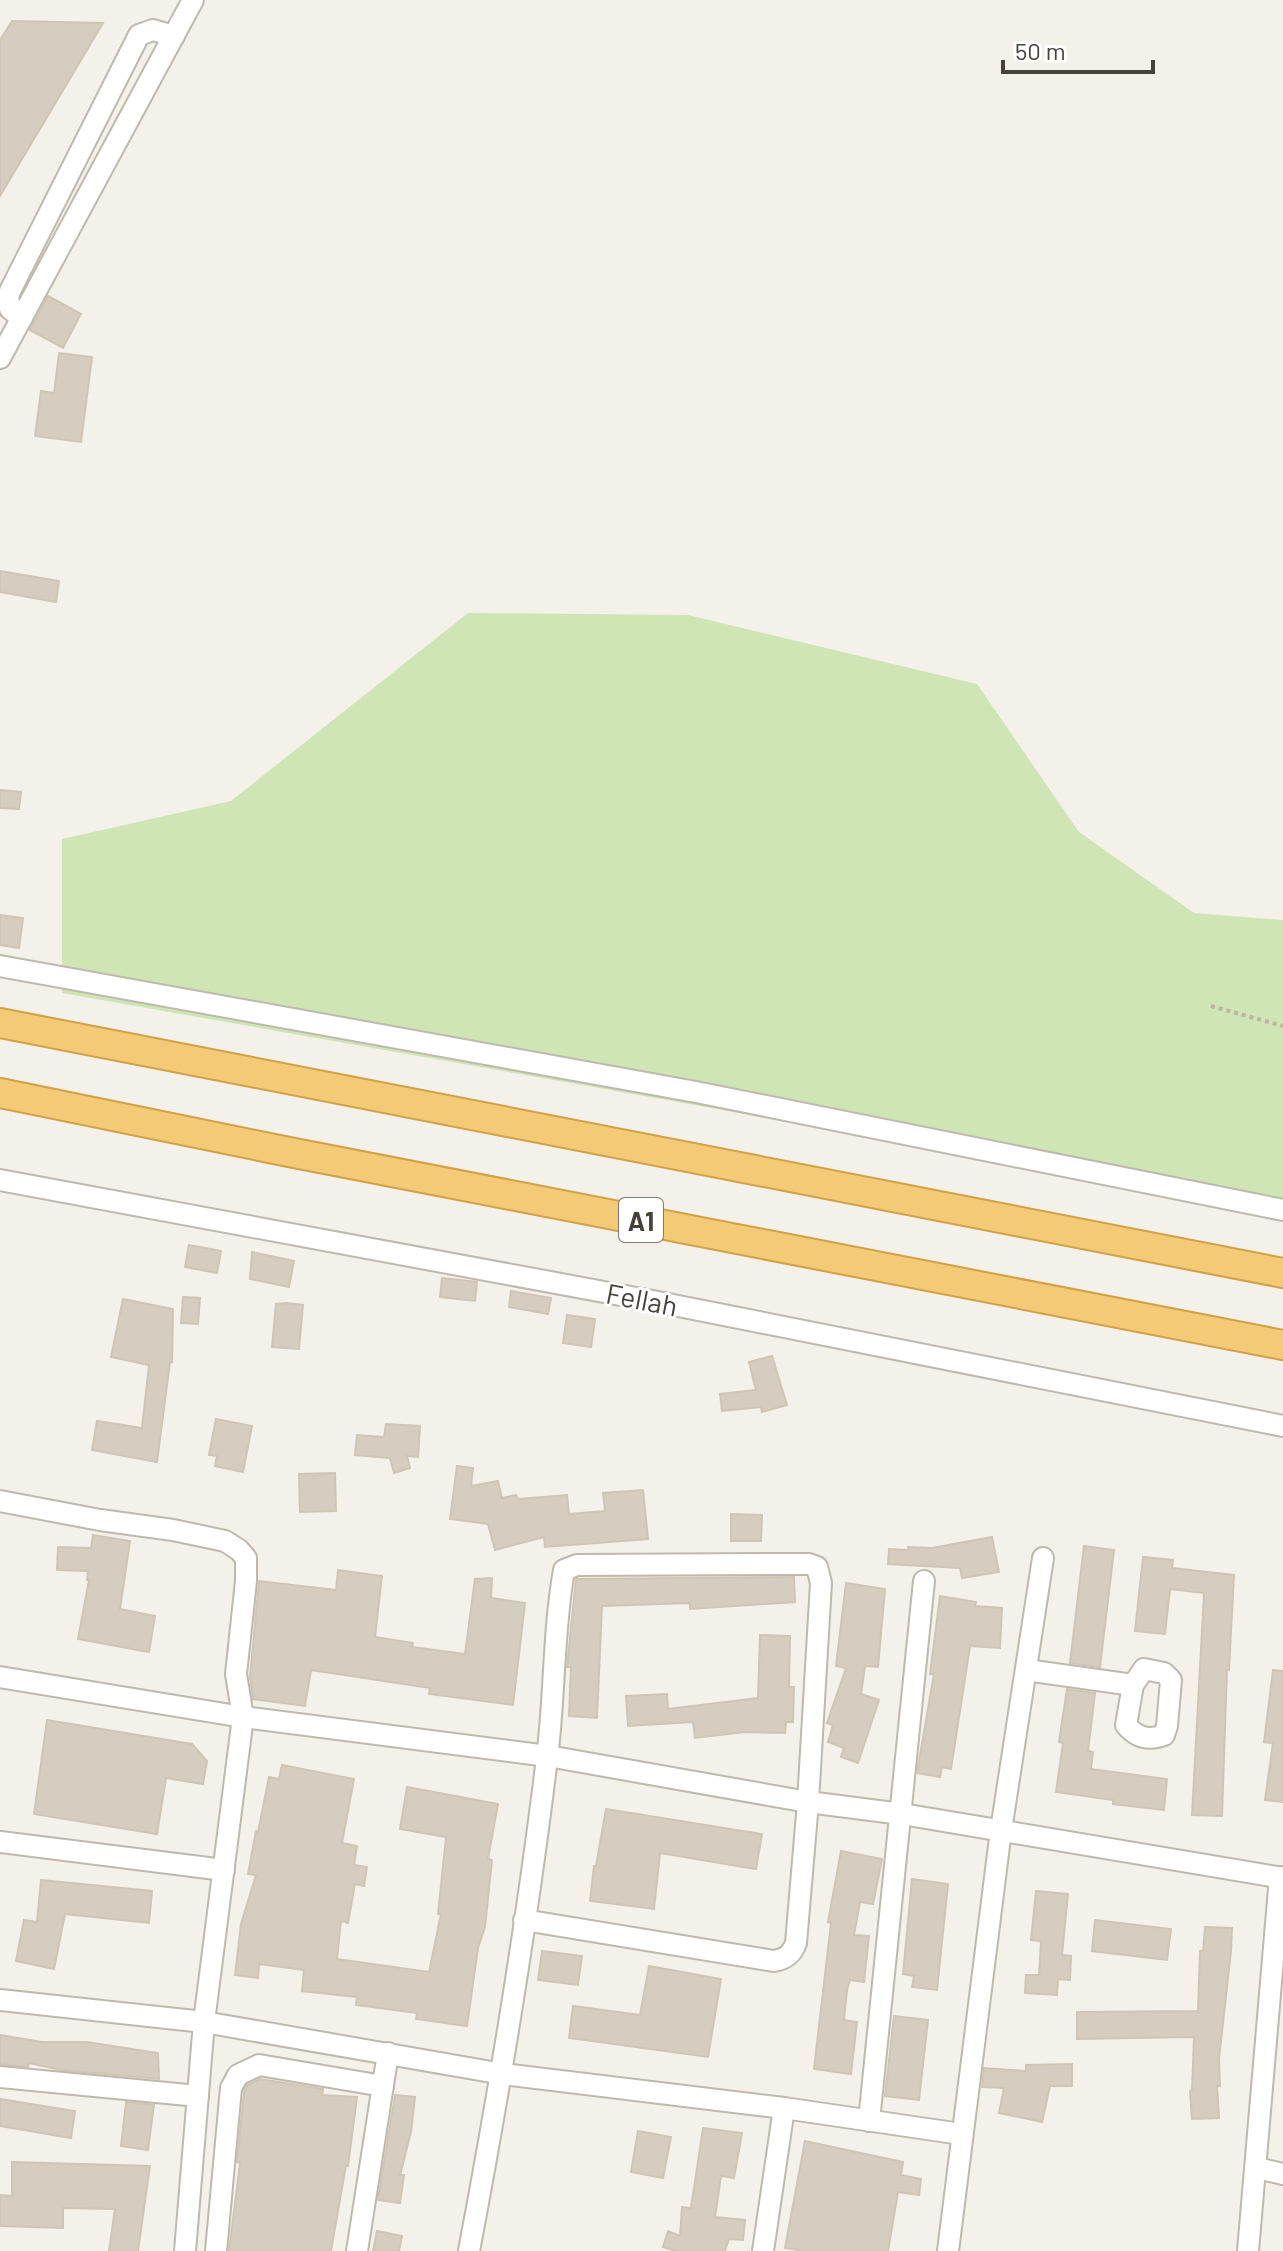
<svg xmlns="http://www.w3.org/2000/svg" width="1283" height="2251" font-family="Barlow,sans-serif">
<rect width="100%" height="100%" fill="#f4f1ea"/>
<polygon fill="#cfe5b6" points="468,613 688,615 977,684 1079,832 1194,913 1283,920 1283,1209 62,993 62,839 231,801"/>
<g fill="#d5cdc0" stroke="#cfc5b4" stroke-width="2">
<polygon points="12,21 103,23 0,196 0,40"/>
<polygon points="48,296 81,314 63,348 30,330"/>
<polygon points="59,353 92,357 81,442 35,436 41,391 54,393"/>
<polygon points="0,571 59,581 56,602 0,592"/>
<polygon points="0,790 21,792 19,809 0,808"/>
<polygon points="0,915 23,918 19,948 0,945"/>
<polygon points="189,1245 221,1251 217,1273 185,1267"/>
<polygon points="252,1252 294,1261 289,1287 250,1279"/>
<polygon points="442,1278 477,1282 475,1301 440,1297"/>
<polygon points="511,1291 551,1298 548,1314 509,1307"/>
<polygon points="183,1297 200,1298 198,1324 181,1323"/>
<polygon points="123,1299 173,1309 172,1362 170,1362 157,1462 92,1450 97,1421 142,1428 149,1365 111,1357"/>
<polygon points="286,1303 303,1305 299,1349 272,1347 276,1304"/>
<polygon points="567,1315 595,1319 591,1347 563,1343"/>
<polygon points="772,1356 787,1405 762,1412 761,1407 722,1411 720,1394 756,1390 749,1362"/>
<polygon points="216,1419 252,1426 243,1472 215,1466 217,1456 209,1455"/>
<polygon points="386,1424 420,1426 418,1457 407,1456 410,1468 394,1473 390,1458 355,1455 357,1435 384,1437"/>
<polygon points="457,1466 473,1468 471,1486 498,1481 502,1498 516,1495 518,1499 567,1495 569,1514 605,1511 603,1493 643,1490 648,1539 545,1547 544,1537 495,1550 488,1524 450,1519"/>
<polygon points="335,1473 336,1511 300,1512 299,1474"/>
<polygon points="731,1514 762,1515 761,1541 731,1541"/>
<polygon points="93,1535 130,1541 120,1609 155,1616 149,1652 78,1639 89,1580 87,1580 88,1571 57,1570 58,1547 91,1548"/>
<polygon points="992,1537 999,1572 962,1578 960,1568 888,1564 889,1549 908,1550 908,1547 932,1548"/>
<polygon points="1084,1546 1114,1550 1100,1667 1070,1663"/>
<polygon points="1143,1557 1173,1560 1172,1568 1234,1575 1229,1670 1227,1669 1222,1816 1192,1815 1204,1593 1170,1589 1165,1634 1135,1631"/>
<polygon points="338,1570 382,1576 375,1637 413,1643 412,1647 465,1654 475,1579 492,1578 491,1598 525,1603 513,1705 429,1694 430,1688 311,1670 305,1706 253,1699 250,1677 259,1581 336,1590"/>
<polygon points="794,1577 795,1602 690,1609 690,1603 602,1606 597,1718 569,1716 571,1667 567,1667 576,1579"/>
<polygon points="846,1583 885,1589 878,1667 865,1666 861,1694 879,1700 858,1763 841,1757 844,1748 828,1742 833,1725 827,1723 846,1668 836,1666"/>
<polygon points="940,1596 976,1602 975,1606 1002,1608 1000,1648 970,1646 951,1769 942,1767 940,1777 917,1773 934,1674 930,1674"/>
<polygon points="760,1635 790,1636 789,1687 794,1687 793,1722 786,1722 785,1733 745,1732 695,1738 693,1722 628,1726 626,1696 667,1694 668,1709 758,1698"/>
<polygon points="1273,1670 1283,1671 1283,1802 1265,1800 1273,1743 1264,1742"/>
<polygon points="1067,1689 1095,1693 1088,1751 1093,1752 1091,1769 1167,1779 1164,1810 1113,1804 1113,1800 1056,1792 1063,1743 1059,1742"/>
<polygon points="47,1720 192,1744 207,1761 203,1784 166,1778 157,1834 34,1814"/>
<polygon points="282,1765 354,1779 342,1843 357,1846 354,1865 367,1867 364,1886 355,1884 348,1923 341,1921 337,1959 429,1972 441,1914 438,1914 446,1837 400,1829 407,1787 498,1804 488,1859 492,1860 485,1927 478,1948 467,2026 416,2019 417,2013 356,2005 357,1997 302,1991 304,1970 259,1964 258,1978 235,1975 241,1924 256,1875 248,1874 256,1831 258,1832 269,1777 279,1779"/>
<polygon points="606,1809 762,1834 756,1869 660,1853 654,1909 590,1901 594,1866 596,1866"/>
<polygon points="841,1851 882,1859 873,1904 860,1902 854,1935 869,1936 864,1982 850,1980 847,1990 844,2020 857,2022 851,2074 814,2069 831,1923 828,1922"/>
<polygon points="912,1879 948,1884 937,1990 912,1987 914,1976 903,1974"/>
<polygon points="41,1880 152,1891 149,1923 65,1914 54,1969 16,1961 24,1920 37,1922"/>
<polygon points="1036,1891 1068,1894 1062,1955 1071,1956 1070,1980 1058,1979 1057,1995 1025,1993 1026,1975 1039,1975 1041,1941 1031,1940"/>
<polygon points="1095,1920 1171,1929 1167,1960 1092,1951"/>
<polygon points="1205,1927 1232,1928 1231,1951 1219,2059 1220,2086 1217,2086 1219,2118 1192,2119 1190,2091 1192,2090 1194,2037 1077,2039 1077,2012 1198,2011 1200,1951 1203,1951"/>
<polygon points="542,1951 582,1956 578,1985 538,1980"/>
<polygon points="649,1966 721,1979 708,2057 569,2038 573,2006 640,2015"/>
<polygon points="894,2016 928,2020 919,2100 885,2096"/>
<polygon points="0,2035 42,2042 87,2042 158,2053 159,2079 61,2070 29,2063 28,2067 0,2064"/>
<polygon points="1072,2064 1072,2086 1050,2086 1042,2122 999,2113 1004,2088 982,2087 984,2068 1026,2071 1026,2065"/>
<polygon points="260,2079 323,2089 322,2095 357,2097 348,2166 346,2165 331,2251 229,2251 240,2163 237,2162 244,2092 247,2085"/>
<polygon points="395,2095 415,2097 411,2132 400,2175 404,2175 400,2203 378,2200"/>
<polygon points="0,2099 75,2111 71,2138 0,2126"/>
<polygon points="126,2102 154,2105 148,2150 121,2146"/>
<polygon points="703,2128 742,2133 734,2178 721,2176 715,2217 745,2220 743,2240 729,2239 725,2251 676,2251 663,2247 668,2231 680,2236 682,2207 691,2208"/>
<polygon points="638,2131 671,2137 663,2178 631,2172"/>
<polygon points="805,2141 903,2162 901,2175 921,2179 919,2195 898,2192 888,2251 805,2251 785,2248"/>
<polygon points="12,2162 150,2166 138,2251 109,2251 115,2209 63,2208 63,2228 0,2226 0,2195 12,2196"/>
<polygon points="377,2231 402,2236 399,2251 373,2251"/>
</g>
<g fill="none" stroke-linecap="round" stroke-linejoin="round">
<g stroke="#bfb9ad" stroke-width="24">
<g id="minor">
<polyline points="22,318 10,309 8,296 11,289 139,35 153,30 174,36"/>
<polyline points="0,358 193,0"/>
<polyline points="0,966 696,1092 1283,1210"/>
<polyline points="0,1180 658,1302 1283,1426"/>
<polyline points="0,1501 100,1520 173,1530 225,1541 239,1550 246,1558 246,1581 236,1674 243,1717 204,2022 185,2251"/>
<path d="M 1026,1670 L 1133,1685 L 1126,1725 C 1137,1738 1148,1741 1164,1735 L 1167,1726 L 1171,1680 L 1164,1673 L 1144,1669 L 1133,1685"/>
<polyline points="0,1677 243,1717 548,1756 808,1802 902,1814 1283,1878"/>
<polyline points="0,1842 224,1870"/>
<polyline points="0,2000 204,2022 503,2074 784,2108 961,2134"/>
<polyline points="0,2077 198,2096"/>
<polyline points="869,2121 924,1581"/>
<polyline points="1257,2168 1283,2174"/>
<polyline points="216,2251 231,2088 238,2075 259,2065 383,2086"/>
<polyline points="357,2251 388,2053"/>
<path d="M 469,2251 C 500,2087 527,1923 547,1758 C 555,1695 553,1632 564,1570 L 577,1565 L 777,1564 L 809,1564 L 817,1567 L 821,1583 L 808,1802 L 796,1943 C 792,1954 786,1959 774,1961 L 524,1920"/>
<polyline points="763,2251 784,2108"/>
<polyline points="948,2251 1001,1830 1043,1558"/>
<polyline points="1248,2251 1280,1877"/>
</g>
</g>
<g stroke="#d2a046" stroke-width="32">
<g id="highway">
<polyline points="0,1023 1283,1273"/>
<polyline points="0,1093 289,1152 1283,1345"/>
</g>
</g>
<polyline stroke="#bfb4a0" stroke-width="4" stroke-dasharray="4 4" stroke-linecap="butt" points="1211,1006 1283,1026"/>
<use href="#minor" stroke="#fff" stroke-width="20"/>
<use href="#highway" stroke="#f3ca76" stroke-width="28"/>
</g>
<g text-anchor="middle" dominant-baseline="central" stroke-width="6" stroke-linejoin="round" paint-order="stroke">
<rect fill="#fff" stroke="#7e7b74" stroke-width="2" x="619" y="1198" width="44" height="44" rx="6"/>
<g font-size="26" font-weight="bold" fill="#474239">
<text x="641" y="1220">A1</text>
</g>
<g font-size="28" fill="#474239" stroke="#fff">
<text transform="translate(642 1299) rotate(11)">Fellah</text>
</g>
</g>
<path d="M1003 60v12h150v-12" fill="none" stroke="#474239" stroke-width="4"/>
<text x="1015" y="60" font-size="24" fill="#474239" stroke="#ffffff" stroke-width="6" paint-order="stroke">50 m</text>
</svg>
